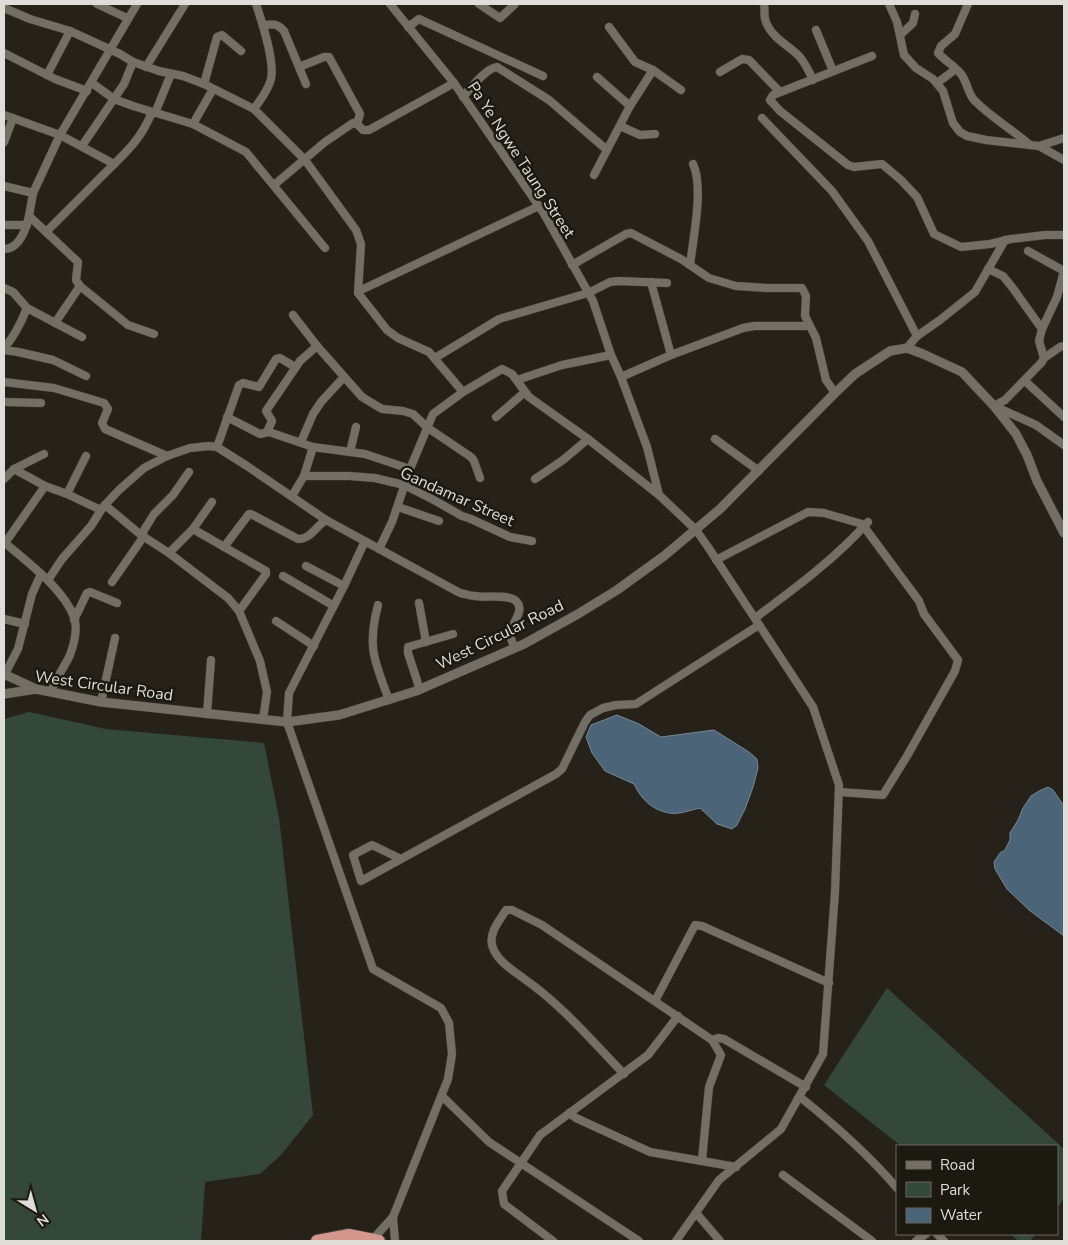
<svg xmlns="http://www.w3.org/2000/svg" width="1068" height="1245" font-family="'Nunito Sans',sans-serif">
<rect width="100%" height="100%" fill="#262219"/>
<g fill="#334838">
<polygon points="29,712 106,729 264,743 279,818 313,1115 281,1155 260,1174 205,1182 201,1241 4,1241 4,719"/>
<polygon points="887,988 1064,1149 1064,1198 1057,1208 1057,1146 901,1146 824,1085"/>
<polygon points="1010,1234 1036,1234 1030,1241 1019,1241"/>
</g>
<g fill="#4b6477" stroke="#778894">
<path d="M 617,715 L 639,724 L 661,737 L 714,730 L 749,752 L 757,759 L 758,768 L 753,787 L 745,809 L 737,825 L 732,829 L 717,824 L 700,808 C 691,810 678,815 669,813 C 652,810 641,799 634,784 L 605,771 L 592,753 L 586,737 L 591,725 Z"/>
<polygon points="1048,787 1053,790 1064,806 1064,936 1029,910 1007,889 995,869 994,862 1000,853 1005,850 1010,840 1010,833 1018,820 1023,808 1031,796 1039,791"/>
</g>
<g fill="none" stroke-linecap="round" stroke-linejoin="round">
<g stroke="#413e37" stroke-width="9">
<g id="minor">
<polyline points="97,4 127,18"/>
<polyline points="137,4 60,135 33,193 29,216 78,262 76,280 80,286 128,325 154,334"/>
<polyline points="390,4 454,83 543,212 593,301 611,355 621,377 647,447 659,495 696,530 708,547 813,707 839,785 835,892 823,1054 781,1129 719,1180 676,1241"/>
<polyline points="479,4 500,18 515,4"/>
<path d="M 764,4 C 765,9 764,15 765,19 C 770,37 787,44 799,56 C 805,63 809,71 813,80"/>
<polyline points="889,4 897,22 904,55 916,68 933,79 943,91 953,123 960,132 967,136 986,140 1039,146 1064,160"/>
<path d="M 968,4 L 955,34 L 941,46 L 938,53 C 945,61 955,66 961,74 C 968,83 967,93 975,101 C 992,118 1013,130 1030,145"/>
<polyline points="4,8 30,19 70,31 120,54 133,62 159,71 183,76 204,84 254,109 305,160 356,230 361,244 358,293 387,330 398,338 429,352 463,392"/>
<path d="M 263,25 C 272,24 277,23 284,31 L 306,84"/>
<polyline points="408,27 419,19 543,76"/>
<polyline points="609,27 635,62 653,70 681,90"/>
<polyline points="816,30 833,71"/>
<polyline points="900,35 913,23 915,14"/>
<polyline points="4,53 55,79 87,91"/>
<polyline points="872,56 773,95 770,100 780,111 848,165 854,167 882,164 901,180 917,197 934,234 961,247 990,244 1011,239 1045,235 1064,235"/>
<polyline points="146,67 185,4"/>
<polyline points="299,67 324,57 329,57 360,114 357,124"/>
<polyline points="720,72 742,59 749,60 780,92"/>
<polyline points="47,75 70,31"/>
<polyline points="597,77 630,106"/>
<polyline points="92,83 114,99 133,106 193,124 246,152 325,248"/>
<polyline points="937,83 956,69"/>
<polyline points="204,84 217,37 222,35 241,51"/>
<path d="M 463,97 C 470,89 486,68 497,67 L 549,100 L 607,150"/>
<path d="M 254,109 C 260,100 268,91 271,79 C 275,61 262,22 256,4"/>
<polyline points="155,113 171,74"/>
<polyline points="4,115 60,135 114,164"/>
<polyline points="762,118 832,191 868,241 917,336"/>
<polyline points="193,124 213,89"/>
<polyline points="620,126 640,135 655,134"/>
<polyline points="4,142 13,118"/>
<polyline points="82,146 124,84 133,62"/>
<polyline points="1039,146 1064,138"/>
<polyline points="594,175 630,106 653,70"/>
<polyline points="274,185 325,142 353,123 357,124 363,130 369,130 454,83"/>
<polyline points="4,186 33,193"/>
<polyline points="4,225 27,225"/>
<path d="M 46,232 C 64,214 82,196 100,178 C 123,155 140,142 152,112"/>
<path d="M 4,249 C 20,249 26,229 29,216"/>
<polyline points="1028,251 1064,271"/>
<polyline points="572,265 626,234 631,233 681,259 709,278 736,286 767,288 802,288 806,296 805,316 816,338 826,380 835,393"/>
<path d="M 690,265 C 693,239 704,187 693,164"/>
<polyline points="988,269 1003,276 1012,287 1042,329"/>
<polyline points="651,282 671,355"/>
<polyline points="4,288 13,292 27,308 82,337"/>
<polyline points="359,291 539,206"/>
<polyline points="293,315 317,346 362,397 382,409 403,411 413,414 428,428 471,457 474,461 480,478"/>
<polyline points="55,323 80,286"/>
<path d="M 4,348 C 15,336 21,323 27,308"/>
<polyline points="907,348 917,336 940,320 975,292 1005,240"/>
<polyline points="4,350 18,352 53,360 86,376"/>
<polyline points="435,358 499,319 588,293 610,282 619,281 667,283"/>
<polyline points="1044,358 1060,347 1064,346"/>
<polyline points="621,377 671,355 743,328 754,326 809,326"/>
<polyline points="517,380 562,365 611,355"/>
<polyline points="1025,381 1064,417"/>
<polyline points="4,382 54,388 104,403 108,409 102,423 105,429 167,456"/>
<polyline points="4,402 41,403"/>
<polyline points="994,406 1005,400 1042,362 1044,358 1039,341 1042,329 1057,297 1064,271"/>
<polyline points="994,406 1036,425 1064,445"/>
<polyline points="227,417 260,434 269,432 313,447 365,454 410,469"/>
<polyline points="496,417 525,392"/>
<polyline points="267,432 272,421 266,411 300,361 317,346"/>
<polyline points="715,439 759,471"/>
<polyline points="301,442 313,414 321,402 344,377"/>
<polyline points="217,447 239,385 243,383 259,387 276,359 280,358 295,367"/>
<polyline points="350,452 356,427"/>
<polyline points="14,469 45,486 67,494 101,510"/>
<polyline points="304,476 313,447"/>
<polyline points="4,479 14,469 44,454"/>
<polyline points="535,479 563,460 588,439"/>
<polyline points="67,494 86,456"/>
<polyline points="292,496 304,476 349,476 375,478 404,485 432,499 462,516 471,519 510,537 532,541"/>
<polyline points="105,505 141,535 169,553 228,598 239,611 260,661 267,692 263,719"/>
<polyline points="398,507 439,521"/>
<polyline points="193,529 266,571 266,574 239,611"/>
<polyline points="141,535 154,514 173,495 189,472"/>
<polyline points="365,541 344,586 289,693 287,722 373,969 441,1008 449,1023 452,1054 448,1079 393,1217 373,1239"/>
<path d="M 4,542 C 27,562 63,588 74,617 C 78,628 74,644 70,655 C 64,668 55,679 51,692"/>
<polyline points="5,543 45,486"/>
<path d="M 224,547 L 249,514 L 251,514 L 298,539 C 311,539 316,526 326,520"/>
<polyline points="379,549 392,522 410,469 433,414 463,392 502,369 512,374 529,397 588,439 659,495"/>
<polyline points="169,553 193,529 212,502"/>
<polyline points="716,560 808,512 824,513 862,524 919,601 924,614 958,660 955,671 907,756 883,795 839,792"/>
<polyline points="306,566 344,586"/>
<polyline points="283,576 334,606"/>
<path d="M 48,580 L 62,559 L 91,526 L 103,507 L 119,490 L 144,468 L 167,456 L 190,448 L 209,446 L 217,447 L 247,466 L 326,520 L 460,593 C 465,594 470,596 475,596 C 485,598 509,594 516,601 C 526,610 511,624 510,633 C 510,639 513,643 515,648"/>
<polyline points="112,582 144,536"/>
<polyline points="419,603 426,642"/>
<path d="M 378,605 C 367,647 374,660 389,700"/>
<path d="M 755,618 C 794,589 835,559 868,522"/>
<polyline points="4,619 25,624"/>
<polyline points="74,620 87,593 90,592 117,603"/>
<polyline points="276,621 314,646"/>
<polyline points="6,675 7,670 18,649 32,594 41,574"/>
<polyline points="420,690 408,653 408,647 453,634"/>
<polyline points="101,702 115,638"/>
<polyline points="207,714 211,660"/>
<polyline points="401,859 372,845 353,855 361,881 556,774 562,769 585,722 590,715 603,708 616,705 636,704 759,625"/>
<polyline points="655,1001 695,925 702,926 829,983"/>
<path d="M 624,1074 C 592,1041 561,1004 523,978 C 511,969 496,960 492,945 C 489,932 500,920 506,910 L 512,910 L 542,925 L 712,1040 L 718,1038 L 724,1039 L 806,1087"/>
<polyline points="442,1096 489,1142 639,1241"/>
<path d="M 800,1097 C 835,1125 867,1153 897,1188"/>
<polyline points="569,1113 576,1118 650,1152 736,1167"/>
<polyline points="702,1160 709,1087 721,1055 712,1040"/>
<polyline points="783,1175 872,1241"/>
<polyline points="697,1214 720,1241"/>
<polyline points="393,1217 395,1241"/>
<polyline points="937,1234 944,1241"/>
<polyline points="553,1241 504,1204 502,1191 540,1135 648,1055 678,1016"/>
<polyline points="916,1241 926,1234"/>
</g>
</g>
<g stroke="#413e37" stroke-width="10">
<g id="tertiary">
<polyline points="6,675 36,689"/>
<polyline points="4,694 36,689 101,702 287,722 339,715 416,691 524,644 578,614 617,590 664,556 720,509 835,393 855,374 890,351 907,348 923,354 962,372 994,406 1016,434 1027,455 1037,481 1064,533"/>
</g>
</g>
<g stroke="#413e37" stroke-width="11">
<polyline id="secondary" points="4,674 6,675"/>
</g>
<g stroke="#413e37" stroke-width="14">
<polyline id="trunk" points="317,1241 349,1235 379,1241"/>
</g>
<use href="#minor" stroke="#746f65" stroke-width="8"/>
<use href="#tertiary" stroke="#746f65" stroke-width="9"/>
<use href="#secondary" stroke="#746f65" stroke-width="10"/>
<use href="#trunk" stroke="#d3978c" stroke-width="12"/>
</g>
<g text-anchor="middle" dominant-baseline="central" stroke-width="5" stroke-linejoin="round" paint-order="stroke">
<g font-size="16" fill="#dfddd7" stroke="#1c1910">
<text transform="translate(521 160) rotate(57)">Pa Ye Ngwe Taung Street</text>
<text transform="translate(457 497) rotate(24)">Gandamar Street</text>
<text transform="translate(500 635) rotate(-26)">West Circular Road</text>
<text transform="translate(104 686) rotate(8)">West Circular Road</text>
</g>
</g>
<rect width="1068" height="1245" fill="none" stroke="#dfddd7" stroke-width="10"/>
<rect x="896" y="1145" width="162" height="90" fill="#1c1910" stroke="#6a6760"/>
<rect x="906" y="1161" width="25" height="8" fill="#746f65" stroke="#6a6760"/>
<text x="940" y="1170" font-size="15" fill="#dfddd7">Road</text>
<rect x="906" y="1182" width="25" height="15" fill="#334838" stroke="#6a6760"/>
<text x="940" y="1195" font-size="15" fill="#dfddd7">Park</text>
<rect x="906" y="1208" width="25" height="15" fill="#4b6477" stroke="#6a6760"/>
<text x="940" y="1220" font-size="15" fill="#dfddd7">Water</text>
<g transform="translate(35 1210) rotate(143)" stroke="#1c1910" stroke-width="4" paint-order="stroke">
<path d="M0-4L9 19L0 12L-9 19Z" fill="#dfddd7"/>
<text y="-8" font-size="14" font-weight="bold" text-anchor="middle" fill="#dfddd7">N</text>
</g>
</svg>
